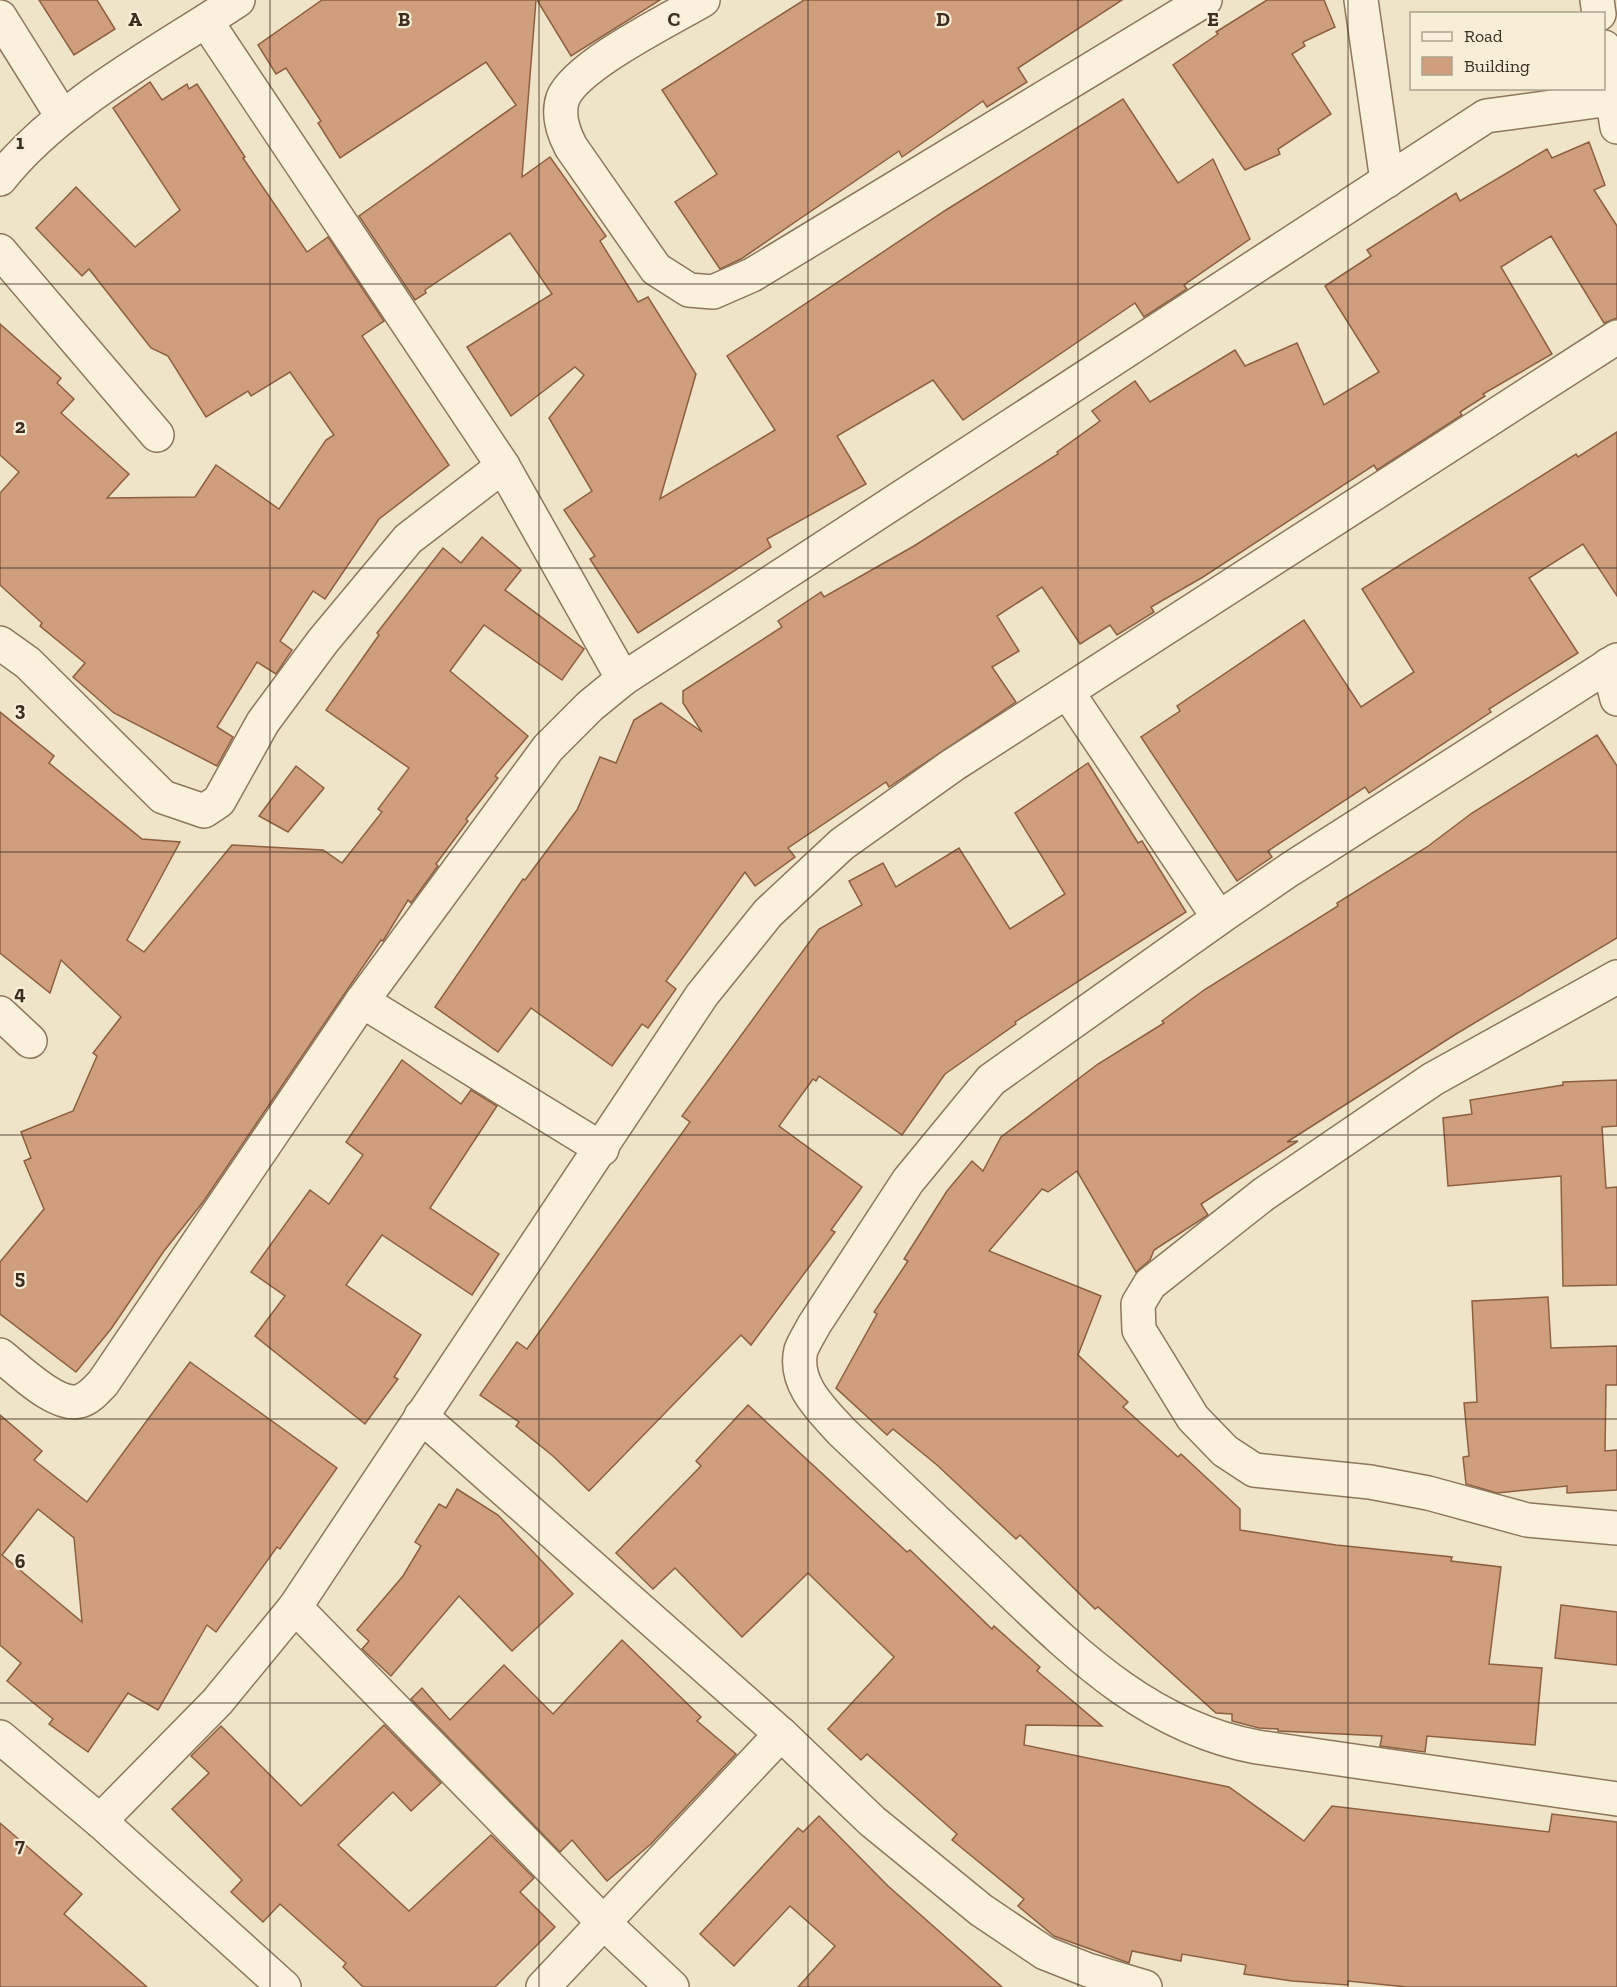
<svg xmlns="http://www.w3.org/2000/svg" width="1617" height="1987" font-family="'Zilla Slab',serif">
<rect width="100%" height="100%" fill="#f0e4c8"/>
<g fill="#cf9f7d" stroke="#8d5f41" stroke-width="1.5" fill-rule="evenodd">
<polygon points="39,0 97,0 115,29 74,55"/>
<polygon points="322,0 536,0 522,177 550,157 606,236 600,241 638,302 648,297 696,374 660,499 775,430 727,356 946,210 1123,99 1178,183 1213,159 1250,239 1184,285 1187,289 1144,317 1135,303 963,420 933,380 837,436 866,484 767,539 771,547 638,633 590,559 595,556 564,510 592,491 549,418 584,375 575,367 511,416 467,347 552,294 510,233 425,290 426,293 415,300 359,216 516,105 486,62 340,158 318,123 321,121 286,68 276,74 258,45"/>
<polygon points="537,0 660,0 571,56"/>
<polygon points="804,0 1122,0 1018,68 1027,82 987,107 983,101 902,157 899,151 741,259 720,269 675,202 717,174 662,90"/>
<polygon points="1267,0 1324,0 1335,27 1303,42 1305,46 1292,54 1331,114 1278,149 1280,154 1245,170 1173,65 1218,34 1216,32"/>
<polygon points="150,82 162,100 187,84 189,89 197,84 245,157 243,158 307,252 328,237 384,321 362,336 449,465 379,519 325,599 313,591 280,641 292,650 276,674 257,662 217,727 233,737 217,766 114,713 73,677 85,663 40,626 42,623 0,585 0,493 19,472 0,455 0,324 61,378 57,383 74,399 61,413 129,474 107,498 195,497 216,465 279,509 326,440 334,435 290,372 251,396 248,391 206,417 168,356 151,348 89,269 82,276 36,228 76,187 135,247 180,210 113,108"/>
<polygon points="1589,142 1605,185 1594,190 1617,226 1617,318 1604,323 1551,236 1501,267 1552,354 1483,394 1485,396 1460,412 1462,415 1377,470 1374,465 1203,577 1151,607 1154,612 1117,635 1110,625 1080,644 1042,587 997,616 1019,651 992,667 1016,702 889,787 886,782 788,848 795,857 755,886 745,872 666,981 676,989 648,1028 642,1024 612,1066 531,1008 498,1052 435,1007 523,879 525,880 577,810 600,757 616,763 634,720 661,703 702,732 683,703 683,691 782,627 778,621 821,592 824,597 914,546 1058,454 1057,452 1100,421 1092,411 1135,381 1150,402 1235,350 1245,366 1297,343 1324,405 1379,372 1325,286 1371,256 1367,250 1456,193 1460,201 1547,149 1552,158"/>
<polygon points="1617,432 1617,596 1583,544 1529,578 1578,653 1489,709 1491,712 1369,793 1365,787 1268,851 1272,857 1237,881 1141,737 1180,711 1177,706 1304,620 1361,707 1414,672 1362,589 1576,454 1578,457"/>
<polygon points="482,537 521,570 505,590 584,649 562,680 484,625 450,671 528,736 495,776 498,778 466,819 468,821 436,864 438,866 411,903 408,900 383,941 381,940 203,1202 164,1251 111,1329 76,1372 0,1314 0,1262 44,1209 24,1161 31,1158 21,1132 73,1111 97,1056 93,1053 121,1017 61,960 50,993 0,953 0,712 54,756 49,763 142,839 180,842 127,940 144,952 232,845 323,850 342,863 382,812 378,809 409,768 326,710 379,635 377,633 443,548 461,563"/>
<polygon points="1597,735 1617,766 1617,938 1456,1034 1287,1142 1298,1141 1201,1204 1208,1215 1154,1250 1150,1260 1136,1272 1077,1171 1048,1192 1042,1189 989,1251 1101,1296 1078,1355 1128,1402 1123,1407 1178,1457 1181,1454 1240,1509 1240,1530 1336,1545 1452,1557 1451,1561 1501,1567 1489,1664 1542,1668 1535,1745 1427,1736 1425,1752 1380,1746 1382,1736 1278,1731 1278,1729 1259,1728 1232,1721 1232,1714 1216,1713 1098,1607 1095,1609 1020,1535 1016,1539 937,1465 893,1429 887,1435 836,1388 877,1314 874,1312 908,1261 904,1259 947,1191 972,1161 983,1171 1001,1137 1098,1064 1164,1023 1162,1021 1204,990 1338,906 1337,903 1427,847 1472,813"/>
<polygon points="1088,763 1138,843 1142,841 1186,912 1015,1022 1016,1024 945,1074 902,1135 819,1076 816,1081 813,1079 779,1126 862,1187 831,1230 835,1232 751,1345 741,1335 589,1491 553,1456 516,1426 519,1422 480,1395 517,1342 527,1349 690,1122 682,1116 819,929 862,905 849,881 883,863 896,887 959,848 1010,929 1065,894 1015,813"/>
<polygon points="296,766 324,788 288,832 259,816"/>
<polygon points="402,1060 461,1104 471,1090 497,1106 430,1208 499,1254 472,1295 382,1235 346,1285 421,1335 394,1377 398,1379 365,1424 255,1336 285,1296 251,1272 310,1190 329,1204 363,1155 346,1142"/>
<polygon points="1617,1080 1617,1126 1602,1127 1606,1188 1617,1187 1617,1285 1563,1286 1561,1176 1448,1186 1443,1118 1472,1114 1470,1100 1563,1085 1563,1082"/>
<polygon points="1548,1297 1551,1348 1617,1346 1617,1385 1606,1385 1605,1451 1617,1450 1617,1490 1567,1493 1567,1486 1497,1493 1466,1484 1463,1457 1469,1456 1464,1403 1477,1402 1472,1301"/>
<path d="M 190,1362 L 337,1468 L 280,1549 L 277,1547 L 216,1632 L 207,1625 L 158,1710 L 128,1693 L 88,1752 L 49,1724 L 53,1719 L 7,1681 L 21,1663 L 0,1645 L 0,1415 L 42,1451 L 34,1460 L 87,1502 ZM 38,1509 L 74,1538 L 82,1622 L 2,1555 Z"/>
<polygon points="748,1405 907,1552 910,1550 992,1629 994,1626 1040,1667 1037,1671 1102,1726 1026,1725 1024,1745 1229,1787 1304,1841 1332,1806 1549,1832 1552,1814 1617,1822 1617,1987 1407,1987 1348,1981 1348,1985 1292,1981 1244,1974 1246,1965 1182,1954 1181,1961 1132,1951 1129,1963 1054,1936 1018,1906 1024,1899 952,1840 957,1834 867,1754 861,1760 828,1729 894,1657 808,1573 742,1637 675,1568 653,1589 616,1553 701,1466 696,1461"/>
<polygon points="457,1489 498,1515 573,1594 512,1651 459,1596 391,1676 362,1649 369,1641 357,1630 403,1576 421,1546 415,1542 439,1504 446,1508"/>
<polygon points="1561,1605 1617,1612 1617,1665 1555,1658"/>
<polygon points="622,1640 701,1717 697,1721 736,1754 651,1844 607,1881 572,1840 560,1852 411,1699 422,1688 450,1720 504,1665 553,1714"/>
<polygon points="384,1725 441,1783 411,1811 393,1792 338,1845 409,1911 491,1835 534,1878 520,1892 555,1927 495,1987 363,1987 343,1967 346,1963 280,1904 263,1922 231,1892 242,1880 172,1809 209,1773 191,1756 221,1726 301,1806"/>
<polygon points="819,1816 888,1886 1002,1987 798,1987 835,1946 790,1906 734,1966 700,1934 798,1828 803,1832"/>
<polygon points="0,1823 82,1894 64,1914 147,1987 0,1987"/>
</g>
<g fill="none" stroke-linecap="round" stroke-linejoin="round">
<g stroke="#8d765c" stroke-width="36">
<g id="minor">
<path d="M 703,0 C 669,20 577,65 563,98 C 557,115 563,132 571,147 L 656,269 L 689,290 L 713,292 L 752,275 L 1205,0"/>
<polyline points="1361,0 1387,181"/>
<polyline points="1597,0 1599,14"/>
<polyline points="0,17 62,116"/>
<polyline points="206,21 503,466 623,679"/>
<polyline points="1604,47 1617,127"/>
<path d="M 0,179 C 58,105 160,52 238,0"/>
<polyline points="0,251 157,435"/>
<polyline points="0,643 28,663 163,797 204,811 219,801 263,722 323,641 408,539 503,466"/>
<polyline points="1608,665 1617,699"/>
<path d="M 1068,693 L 1219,918 L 991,1080 L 908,1181 L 814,1325 C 810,1333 804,1342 801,1350 C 793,1383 821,1409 841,1431 C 891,1478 940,1525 990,1572 C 1070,1648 1144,1726 1257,1747 L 1617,1799"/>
<polyline points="1219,918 1289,870 1617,660"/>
<polyline points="1617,977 1433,1079 1264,1194 1150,1284 1138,1304 1139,1330 1193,1418 1225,1451 1254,1470 1370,1482 1428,1493 1527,1520 1617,1528"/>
<polyline points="362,1001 602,1149"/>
<polyline points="0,1013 30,1041"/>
<path d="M 0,1355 C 18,1369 56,1408 80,1401 C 90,1398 96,1390 103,1383 L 362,1001 L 548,748 L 590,706 L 623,679 L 1486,116 L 1611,99"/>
<polyline points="421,1416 781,1734 872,1821 981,1910 1045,1953 1088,1970 1145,1987"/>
<polyline points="295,1607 604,1923 672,1987"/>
<polyline points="0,1737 100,1821 284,1987"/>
<polyline points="100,1821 217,1702 295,1607 702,995 768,913 842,844 953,765 1617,337"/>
<polyline points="543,1987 781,1734"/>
</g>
</g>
<use href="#minor" stroke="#faf1dc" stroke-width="33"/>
</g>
<path fill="none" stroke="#3d2e20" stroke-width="1.5" stroke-opacity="0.55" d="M 270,0 L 270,1987M 539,0 L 539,1987M 808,0 L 808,1987M 1078,0 L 1078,1987M 1348,0 L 1348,1987M 0,284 L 1617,284M 0,568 L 1617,568M 0,852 L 1617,852M 0,1135 L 1617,1135M 0,1419 L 1617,1419M 0,1703 L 1617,1703"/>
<g font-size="20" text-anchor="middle" font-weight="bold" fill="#3d2e20" stroke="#f7eed8" stroke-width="4.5" stroke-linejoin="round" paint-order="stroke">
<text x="135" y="26">A</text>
<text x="404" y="26">B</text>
<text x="674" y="26">C</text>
<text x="943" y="26">D</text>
<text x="1213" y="26">E</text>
<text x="20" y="149">1</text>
<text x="20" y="433">2</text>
<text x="20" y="716">3</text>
<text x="20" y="1000">4</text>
<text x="20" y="1284">5</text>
<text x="20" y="1568">6</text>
<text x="20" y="1852">7</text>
</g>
<rect x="1410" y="12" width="195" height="78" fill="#f7eed8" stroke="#ada18e" stroke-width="1.5"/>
<rect x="1422" y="32" width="30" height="9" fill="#faf1dc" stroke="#ada18e" stroke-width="1.5"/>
<text x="1464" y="42" font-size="18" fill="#3d2e20">Road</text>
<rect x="1422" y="57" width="30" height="18" fill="#cf9f7d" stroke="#ada18e" stroke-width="1.5"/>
<text x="1464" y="72" font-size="18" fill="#3d2e20">Building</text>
</svg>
